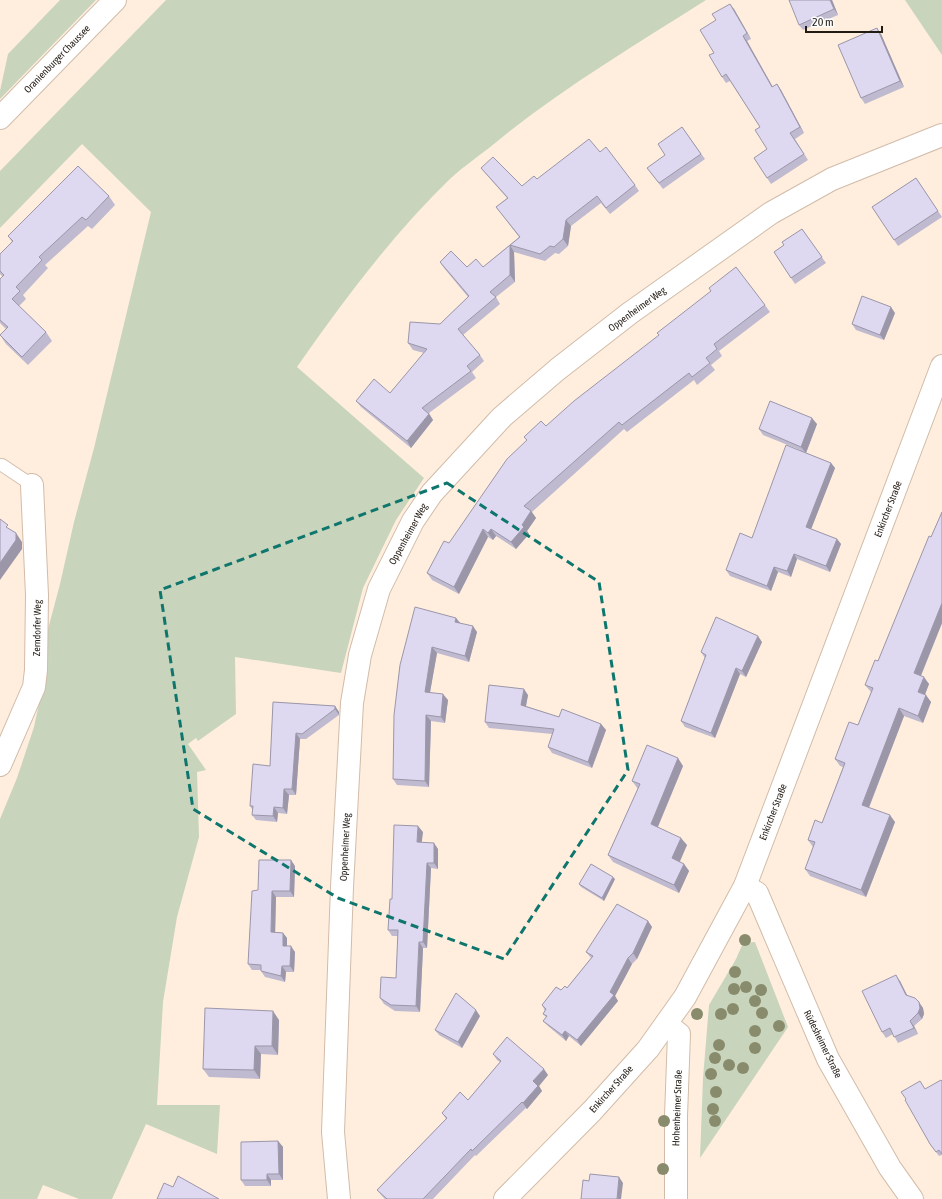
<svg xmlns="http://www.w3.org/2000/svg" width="942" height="1199" font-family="'Asap Condensed',sans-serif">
<rect width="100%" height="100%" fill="#ffeede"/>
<g fill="#c8d5bc">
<polygon points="60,0 96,0 0,99 0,91 8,54"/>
<path d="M 166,0 L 706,0 C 632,47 556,92 489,148 C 476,158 463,167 451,178 C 392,235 344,300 297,367 L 424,478 L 396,520 L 363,588 L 341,673 L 235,657 L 236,714 L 198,741 L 196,738 L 188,744 L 206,770 L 197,772 L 199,837 L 177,917 L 163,1002 L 157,1105 L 220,1105 L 217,1154 L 146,1124 L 112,1199 L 79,1199 L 43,1185 L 37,1199 L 0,1199 L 0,819 L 17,778 L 34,727 L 42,690 L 43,648 L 60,584 L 74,522 L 94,448 L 151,212 L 82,144 L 0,228 L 0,171 Z"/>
<polygon points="905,0 942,0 942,55"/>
<polygon points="755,942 788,1027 700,1158 703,1078 709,1005 736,959 743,943"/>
</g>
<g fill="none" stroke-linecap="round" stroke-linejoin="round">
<g stroke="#d1bca9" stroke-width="14">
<polyline id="service" points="2,465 32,485"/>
</g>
<g stroke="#d1bca9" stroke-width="24">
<g id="minor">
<polyline points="0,765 34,687 36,670 37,595 32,485"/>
<polyline points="745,886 757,893 828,1059 890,1168 912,1199"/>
<polyline points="666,1024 679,1034 676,1116 676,1199"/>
<polyline points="339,1199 333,1132 342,887 352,703 360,655 379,589 413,521 432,493 502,417 558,369 630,313 771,213 832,179 942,135"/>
<polyline points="505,1199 592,1111 648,1049 685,997 745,886 942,366"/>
</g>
</g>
<g stroke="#d1bca9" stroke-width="24">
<polyline id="primary" points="0,118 115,0"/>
</g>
<use href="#service" stroke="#fff" stroke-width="12"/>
<use href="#minor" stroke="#fff" stroke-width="22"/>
<use href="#primary" stroke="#fff" stroke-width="22"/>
</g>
<g fill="#898c6c">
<circle cx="745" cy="940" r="6"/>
<circle cx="735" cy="972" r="6"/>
<circle cx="746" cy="987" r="6"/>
<circle cx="734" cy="989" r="6"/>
<circle cx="761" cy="990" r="6"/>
<circle cx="755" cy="1001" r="6"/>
<circle cx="733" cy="1009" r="6"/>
<circle cx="762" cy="1013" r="6"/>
<circle cx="697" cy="1014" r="6"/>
<circle cx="721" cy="1014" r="6"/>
<circle cx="779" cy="1026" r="6"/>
<circle cx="755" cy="1031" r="6"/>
<circle cx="719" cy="1045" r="6"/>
<circle cx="755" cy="1048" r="6"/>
<circle cx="715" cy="1058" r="6"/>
<circle cx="729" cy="1065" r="6"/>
<circle cx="743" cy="1068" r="6"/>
<circle cx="711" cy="1074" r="6"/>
<circle cx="716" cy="1092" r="6"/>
<circle cx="713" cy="1109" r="6"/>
<circle cx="664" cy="1121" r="6"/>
<circle cx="715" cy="1121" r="6"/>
<circle cx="663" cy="1169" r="6"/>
</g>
<g fill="#bfbacf">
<polygon points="832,0 838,15 803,30 799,25"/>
<polygon points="734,9 751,39 747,41 773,87 777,84 781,90 804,133 795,139 808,160 771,184 754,158 767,149 760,127 730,81 726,83 722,77 714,53"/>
<polygon points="881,34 904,87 865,104 861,98"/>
<polygon points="682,127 705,159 663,189 647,168 665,155"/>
<polygon points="600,152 635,185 639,191 610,214 601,203 571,226 568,246 559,254 555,253 545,261 514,252 515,282 496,297 500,304 463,335 480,355 484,361 472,372 476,378 429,413 433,420 411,448 361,407 356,401 390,393 424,353 413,350 408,343 440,324 468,297 444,268 440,262 467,267 483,267 519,237 496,207 507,198 486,174 481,168 522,186"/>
<polygon points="916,178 942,217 898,246 872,207"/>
<polygon points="109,196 115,205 92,229 88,226 45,265 48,268 23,295 26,299 19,306 46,332 52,341 28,365 6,344 0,335 6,329 0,323 0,279 3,277 0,274 0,254 12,242 8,236"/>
<polygon points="802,229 826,263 795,284 774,252 784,245"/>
<polygon points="765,305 770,312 719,351 722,356 711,365 715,370 697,385 694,380 627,432 624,429 532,512 536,518 527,531 529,534 516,549 496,536 493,540 488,537 459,594 432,580 427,573 449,543 527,441 524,437 546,426"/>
<polygon points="895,313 884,340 856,330 852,324"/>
<polygon points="817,424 806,453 831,463 835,468 811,529 837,539 841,544 830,572 797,559 791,577 778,572 771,591 730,576 726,570 752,538 800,450 763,435 759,429"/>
<polygon points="942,512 942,623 921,676 929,684 925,695 931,702 923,723 904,716 869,808 895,822 866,897 810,876 805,869 813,847 808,840 822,823 843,767 840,766 835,759 858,725 871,692 865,685 878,661"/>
<polygon points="456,618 460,623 477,632 469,662 437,653 430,692 448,700 445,723 431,721 429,787 397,785 393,779 400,665"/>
<polygon points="762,642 746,677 740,674 715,738 685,727 681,721 705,658 701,652"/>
<polygon points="528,695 526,706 559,717 601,724 606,730 592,768 552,753 548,747 552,734 489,728 485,722"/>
<polygon points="273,702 335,706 339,712 339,715 306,739 300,739 296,795 289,795 287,814 278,813 277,822 256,820 252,815 252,809 250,806 270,766"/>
<polygon points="683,766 658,827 687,845 679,861 684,864 689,871 679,893 613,862 608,855 638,789 632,781"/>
<polygon points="423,832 421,842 438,849 438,869 431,868 427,948 423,948 420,1012 395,1011 384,1004 380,998 396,978 398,936 392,936 388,930 392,899"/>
<polygon points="295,866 294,897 276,897 275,932 283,933 287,938 287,946 295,952 294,972 286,972 285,982 265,977 261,971 261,970 252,970 248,964 258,890"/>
<polygon points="615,879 604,901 581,887 579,884"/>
<polygon points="648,921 652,927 637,959 632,964 615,996 618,1001 581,1046 569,1036 566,1041 548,1026 543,1021 546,1017 543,1014 545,1011 542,1005 561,990 567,988 591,958 586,952"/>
<polygon points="900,981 907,995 923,1008 924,1014 922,1019 914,1026 918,1034 898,1043 893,1034 886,1038 882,1032"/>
<polygon points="480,1016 462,1048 439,1035 435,1030"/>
<polygon points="279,1020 278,1055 261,1054 260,1079 209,1077 203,1069"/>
<polygon points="493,1054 548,1075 539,1086 542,1091 527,1109 526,1108 476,1156 475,1155 433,1199 385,1199 382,1196 377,1190 446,1119 442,1113 468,1100 500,1062 497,1060"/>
<polygon points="942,1081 942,1155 939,1156 930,1144 906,1099"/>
<polygon points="278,1141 283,1147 283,1180 271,1180 271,1186 245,1186 241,1180"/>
</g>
<g fill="#9b97a9">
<polygon points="830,0 832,0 838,15 834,9"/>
<polygon points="730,4 734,9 751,39 747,33"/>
<polygon points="877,28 881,34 904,87 900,81"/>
<polygon points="743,36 747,41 776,93 772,87"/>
<polygon points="777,84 781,90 804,133 800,127"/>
<polygon points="566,220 571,226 568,246 563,239"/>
<polygon points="510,245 514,252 515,282 510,275"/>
<polygon points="891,307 895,313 884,340 880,335"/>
<polygon points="429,414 433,420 411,448 407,441"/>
<polygon points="812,418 817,424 806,453 801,447"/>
<polygon points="831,463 835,468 810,532 806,527"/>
<polygon points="531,511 536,518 527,531 529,534 516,549 511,542"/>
<polygon points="483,529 488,537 459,594 454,587"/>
<polygon points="491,529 496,536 493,540 488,533"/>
<polygon points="16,533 22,542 22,549 0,580 0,563"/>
<polygon points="837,539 841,544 830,572 826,566"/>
<polygon points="794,554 797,559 791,577 787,571"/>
<polygon points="774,567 778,572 771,591 767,586"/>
<polygon points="942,603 942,623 919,680 914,673"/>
<polygon points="456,618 461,624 455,622"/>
<polygon points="473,626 477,632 469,662 465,656"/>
<polygon points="758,636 762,642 746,677 742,671"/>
<polygon points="432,647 437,653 429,698 425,692"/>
<polygon points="736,668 740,674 715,738 711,733"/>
<polygon points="924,677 929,684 923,699 918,692"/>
<polygon points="524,689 528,695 525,711 521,705"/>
<polygon points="443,694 448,700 445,723 441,717"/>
<polygon points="926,695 931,702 923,723 918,716"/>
<polygon points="335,706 339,712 339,715 335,709"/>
<polygon points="899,708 904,716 867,812 862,805"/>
<polygon points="426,715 431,721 429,787 425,781"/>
<polygon points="601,724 606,730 592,768 588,762"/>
<polygon points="296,733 300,739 296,795 292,789"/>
<polygon points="678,758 683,766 656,831 651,824"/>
<polygon points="284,789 289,795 287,814 283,808"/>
<polygon points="274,807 278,813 277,822 273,816"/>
<polygon points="890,815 895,822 866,897 861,890"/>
<polygon points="418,826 423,832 421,848 417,842"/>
<polygon points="681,838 687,845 678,866 672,858"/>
<polygon points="434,843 438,849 438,869 434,863"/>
<polygon points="291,860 295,866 294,897 290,891"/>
<polygon points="427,863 431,868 427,948 423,942"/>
<polygon points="684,864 689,871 679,893 674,885"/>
<polygon points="613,877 615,879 604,901 602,898"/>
<polygon points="272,891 276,897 275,938 271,932"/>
<polygon points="648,921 652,927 637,959 633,953"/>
<polygon points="283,933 287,938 287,951 283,946"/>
<polygon points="419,942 423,948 420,1012 416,1006"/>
<polygon points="291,946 295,952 294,972 290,966"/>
<polygon points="628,958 632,964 615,996 618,1001 581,1046 577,1040 610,992"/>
<polygon points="282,966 286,972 285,982 281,976"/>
<polygon points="896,975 900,981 910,1001 906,995"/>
<polygon points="919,1002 923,1008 924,1014 922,1019 918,1013"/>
<polygon points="476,1010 480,1016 462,1048 458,1042"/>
<polygon points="273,1011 279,1020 278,1055 272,1046"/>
<polygon points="910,1021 914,1026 918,1034 914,1028"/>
<polygon points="565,1031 569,1036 566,1041 562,1035"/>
<polygon points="255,1046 261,1054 260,1079 254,1070"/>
<polygon points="544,1069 548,1075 539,1086 542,1091 527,1109 523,1103 533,1081"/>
<polygon points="278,1141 283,1147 283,1180 279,1174"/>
<polygon points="267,1174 271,1180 271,1186 267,1180"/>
<polygon points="619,1177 623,1183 621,1199 617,1199"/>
</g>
<g fill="#ded8f1" stroke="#9b97a9">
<polygon points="789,0 830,0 834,9 799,25"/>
<polygon points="730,4 747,33 743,36 772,87 777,84 800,127 790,133 804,154 767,178 754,158 767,149 755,130 760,127 726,74 722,77 709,55 714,53 700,30 716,20 712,14"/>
<polygon points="877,28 900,81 861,98 838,45"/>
<polygon points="682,127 701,154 659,183 647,168 665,155 658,144"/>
<polygon points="589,139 600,152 606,147 635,185 606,208 597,196 566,220 563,239 554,247 550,246 540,254 510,245 510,275 490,292 496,297 458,329 480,355 467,366 471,371 422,408 429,414 407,441 356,401 374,379 390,393 427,349 408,343 410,322 440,324 469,296 440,262 451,251 467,267 476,259 483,267 520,237 496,207 508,198 481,168 493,157 522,186 534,176 537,179"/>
<polygon points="78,166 109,196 86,220 82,217 39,257 42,260 16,287 20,291 12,299 46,332 22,357 0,335 8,327 0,320 0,279 4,275 0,271 0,254 13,241 8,236"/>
<polygon points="916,178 938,211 894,240 872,207"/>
<polygon points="802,229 822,257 791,278 774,252 784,245 782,242"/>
<polygon points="736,267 765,305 714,344 717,349 706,358 710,363 692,377 689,373 622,425 619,422 524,506 531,511 522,525 524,527 511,542 491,529 488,533 483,529 454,587 427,573 444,541 449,543 507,459 527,440 524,437 541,421 546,426 574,401 659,335 657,333 711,291 709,288"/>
<polygon points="862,296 891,307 880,335 852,324"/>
<polygon points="770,401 812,418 801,447 759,429"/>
<polygon points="786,445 831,463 806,527 837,539 826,566 794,554 787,571 774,567 767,586 726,570 740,533 752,538"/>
<polygon points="942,512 942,603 914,673 924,677 918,692 926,695 918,716 899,708 862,805 890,815 861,890 805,869 815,842 808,840 815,820 822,823 845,763 835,759 849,722 858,725 873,688 865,685 875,660 878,661 929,536 931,537"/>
<polygon points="0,519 8,525 6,527 16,533 16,540 0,563"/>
<polygon points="415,607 456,618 455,622 473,626 465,656 432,647 425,692 443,694 441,717 426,715 425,781 393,779 394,715 400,665"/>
<polygon points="716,617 758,636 742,671 736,668 711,733 681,721 706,655 701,652"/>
<polygon points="489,685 524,689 521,705 559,717 562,709 601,724 588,762 548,747 554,729 485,722"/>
<polygon points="273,702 335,706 335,709 302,734 296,733 292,789 284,789 283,808 274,807 273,816 252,815 253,806 250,806 253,764 270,766"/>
<polygon points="647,745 678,758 651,824 681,838 672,858 684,864 674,885 608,855 640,784 632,781"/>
<polygon points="394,825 418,826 417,842 434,843 434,863 427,863 423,942 419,942 416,1006 391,1005 380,998 381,977 396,978 398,930 388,930 390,899 392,899"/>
<polygon points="259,860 291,860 290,891 272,891 271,932 283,933 283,946 291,946 290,966 282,966 281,976 261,971 261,965 248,964 252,891 258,890"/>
<polygon points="591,864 613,877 602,898 579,884"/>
<polygon points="617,904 648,921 633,953 628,958 610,992 614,995 577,1040 565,1031 562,1035 543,1021 547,1016 543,1014 546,1009 542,1005 556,987 561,990 565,986 567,988 593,956 586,952"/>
<polygon points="896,975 906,995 915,998 919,1002 920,1008 918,1013 910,1021 914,1028 894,1037 890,1028 882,1032 862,991"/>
<polygon points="456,993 476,1010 458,1042 435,1030"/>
<polygon points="205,1008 273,1011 272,1046 255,1046 254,1070 203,1069"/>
<polygon points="507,1037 544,1069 533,1081 538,1086 523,1103 522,1102 472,1151 471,1149 423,1199 387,1199 377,1190 447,1118 442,1113 460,1092 468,1100 501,1061 493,1054"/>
<polygon points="941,1080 942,1081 942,1154 939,1150 936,1152 930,1144 905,1100 906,1099 901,1092 920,1081 925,1089"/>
<polygon points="278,1141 279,1174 267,1174 267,1180 241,1180 241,1142"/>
<polygon points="590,1174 619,1177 617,1199 581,1199 583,1180 589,1181"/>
<polygon points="178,1176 219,1199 157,1199 164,1183 173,1187"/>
</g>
<path fill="none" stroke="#0f766e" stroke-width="3" stroke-dasharray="8 5" stroke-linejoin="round" d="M 447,483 L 599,582 L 628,770 L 504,959 L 338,898 L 193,809 L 160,590 Z"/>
<g text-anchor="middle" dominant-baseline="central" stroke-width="3" stroke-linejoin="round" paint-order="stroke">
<g font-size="10" fill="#221b14" stroke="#fefefe">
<text transform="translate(57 59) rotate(-46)">Oranienburger Chaussee</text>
<text transform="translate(637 309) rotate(-36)">Oppenheimer Weg</text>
<text transform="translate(888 509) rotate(-69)">Enkircher Straße</text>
<text transform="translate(408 534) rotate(-61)">Oppenheimer Weg</text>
<text transform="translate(37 628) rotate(-89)">Zerndorfer Weg</text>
<text transform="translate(773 812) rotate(-69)">Enkircher Straße</text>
<text transform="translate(345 847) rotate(-87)">Oppenheimer Weg</text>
<text transform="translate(823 1044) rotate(64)">Rüdesheimer Straße</text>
<text transform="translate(611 1089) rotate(-48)">Enkircher Straße</text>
<text transform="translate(677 1108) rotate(-88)">Hohenheimer Straße</text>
</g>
</g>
<path d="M806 26v6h76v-6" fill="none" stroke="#221b14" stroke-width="2"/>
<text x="812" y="26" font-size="12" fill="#221b14" stroke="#fefefe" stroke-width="3" paint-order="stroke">20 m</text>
</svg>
